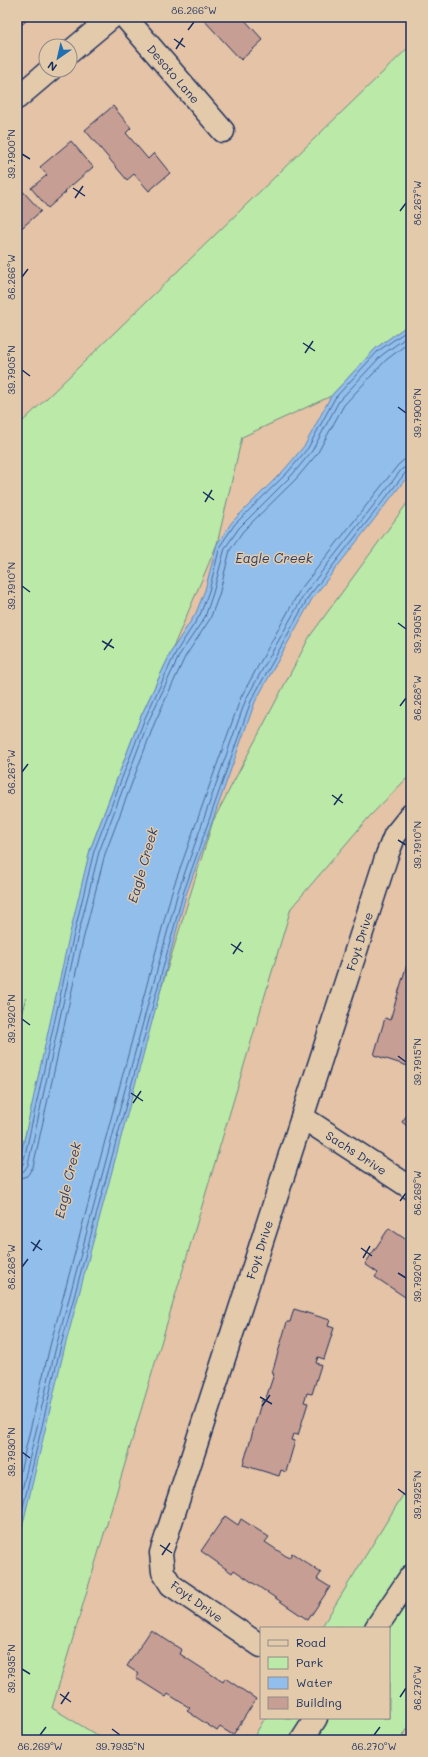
<svg xmlns="http://www.w3.org/2000/svg" width="428" height="1757" font-family="Mali,sans-serif">
<rect width="100%" height="100%" fill="#e4c3a7"/>
<filter id="ink" filterUnits="userSpaceOnUse"><feTurbulence type="fractalNoise" baseFrequency=".025" numOctaves="2"/><feDisplacementMap in="SourceGraphic" scale="8" xChannelSelector="R" yChannelSelector="G"/><feConvolveMatrix kernelMatrix="1 2 1 2 8 2 1 2 1" color-interpolation-filters="sRGB"/></filter>
<g filter="url(#ink)">
<g fill="#bbe9a7" stroke="#6b8c82">
<polygon points="411,45 411,323 376,348 331,396 242,437 217,544 172,650 141,716 90,850 17,1172 17,1030 26,998 17,1026 17,427"/>
<polygon points="411,498 411,774 369,817 291,908 52,1708 105,1740 17,1740 17,1455 213,821 310,636"/>
<polygon points="411,1482 411,1724 400,1740 252,1740 265,1718 389,1718 389,1628 321,1628"/>
</g>
<polygon fill="#91beeb" stroke="#6285b3" points="411,323 411,472 312,599 255,702 186,895 64,1350 20,1536 17,1544 17,1172 69,937 90,850 141,716 172,650 196,613 205,590 217,544 232,522 285,469 305,445 331,396 376,348"/>
<g fill="none" stroke-linecap="round" stroke-linejoin="round">
<g stroke="#4a6896" stroke-width="1">
<polyline points="17,1168 21,1167 23,1164 73,938 94,851 145,718 176,652 200,615 209,591 220,546 235,524 288,472 308,448 335,398 378,351 411,328"/>
<polyline points="17,1173 24,1171 28,1165 77,939 99,852 149,720 180,654 205,617 213,593 225,548 239,528 292,475 312,451 339,401 382,355 411,334"/>
<polyline points="17,1179 27,1176 33,1167 83,940 105,854 155,722 185,657 210,619 219,595 230,550 243,531 296,479 317,454 344,405 386,360 411,341"/>
<polyline points="17,1485 50,1346 172,891 241,697 300,590 398,465 404,460 411,459"/>
<polyline points="17,1511 56,1347 178,892 246,699 305,593 402,469 411,465"/>
<polyline points="17,1533 60,1349 183,894 251,701 309,596 406,472 411,470"/>
</g>
</g>
<g fill="#c79e93" stroke="#1b2f5e">
<polygon points="17,17 31,17 20,26 17,22"/>
<polygon points="201,17 242,17 263,40 241,60"/>
<polygon points="113,106 131,128 126,133 148,159 154,153 170,173 149,191 134,174 127,180 85,130"/>
<polygon points="71,141 93,167 65,191 66,192 48,208 31,188 47,175 40,167"/>
<polygon points="17,185 41,211 17,232"/>
<polygon points="411,951 411,1067 374,1055 385,1018 390,1020"/>
<polygon points="411,1109 411,1129 402,1122"/>
<polygon points="389,1228 411,1243 411,1293 409,1291 405,1297 375,1277 378,1273 365,1264"/>
<polygon points="294,1309 330,1320 328,1326 334,1328 324,1359 318,1357 316,1363 321,1365 312,1394 307,1393 304,1402 308,1403 298,1435 293,1434 291,1440 295,1441 286,1472 281,1470 279,1476 243,1465 262,1400 265,1401 274,1374 272,1373 287,1322 290,1322"/>
<polygon points="225,1516 238,1525 241,1519 269,1537 265,1542 289,1558 292,1553 321,1573 317,1579 330,1587 308,1620 234,1570 232,1573 201,1551"/>
<polygon points="151,1630 182,1650 180,1654 223,1682 225,1678 256,1699 233,1735 220,1727 217,1731 187,1711 190,1708 168,1694 166,1697 136,1678 139,1674 127,1666"/>
</g>
<g fill="none" stroke-linecap="round" stroke-linejoin="round">
<g stroke="#1b2f5e" stroke-width="25">
<g id="street">
<path id="s1" d="M 125,17 L 223,131"/>
<polyline points="70,52 112,17"/>
<polyline points="17,98 50,70"/>
<path id="s2" d="M 302,1117 L 411,1188"/>
<path id="s3" d="M 261,1646 L 171,1585 L 163,1572 L 161,1553 L 387,855 L 395,835 L 411,815"/>
</g>
</g>
<g stroke="#1b2f5e" stroke-width="25">
<g id="secondary">
<polyline points="376,1628 411,1576"/>
<polyline points="302,1740 316,1718"/>
</g>
</g>
<use href="#street" stroke="#e2caab" stroke-width="22"/>
<use href="#secondary" stroke="#e2caab" stroke-width="22"/>
</g>
</g>
<path fill="none" stroke="#1b2f5e" stroke-width="1.5" d="M 188,30 L 194,22M 174,39 L 185,47M 176,49 L 183,38M 22,154 L 30,159M 73,188 L 85,196M 75,198 L 83,186M 400,211 L 406,203M 22,277 L 28,269M 303,343 L 315,351M 305,353 L 313,341M 22,370 L 30,376M 398,407 L 406,413M 203,492 L 214,500M 205,502 L 212,490M 22,586 L 30,592M 398,623 L 406,629M 102,641 L 114,648M 104,650 L 112,639M 400,706 L 406,698M 22,772 L 28,764M 332,795 L 343,803M 334,805 L 342,794M 398,840 L 406,845M 231,944 L 243,952M 233,954 L 241,942M 22,1019 L 30,1025M 398,1056 L 406,1062M 131,1093 L 143,1101M 133,1103 L 141,1091M 400,1201 L 406,1193M 31,1242 L 42,1250M 361,1248 L 372,1256M 33,1251 L 40,1240M 363,1258 L 370,1246M 22,1267 L 28,1259M 398,1273 L 406,1278M 260,1397 L 272,1404M 262,1406 L 270,1395M 22,1452 L 30,1458M 398,1489 L 406,1495M 160,1545 L 172,1553M 162,1555 L 170,1543M 22,1669 L 30,1674M 60,1694 L 71,1702M 400,1697 L 406,1688M 61,1704 L 69,1692M 112,1729 L 120,1735M 40,1735 L 46,1727M 374,1735 L 380,1727"/>
<g text-anchor="middle" dominant-baseline="central" stroke-width="3" stroke-linejoin="round" paint-order="stroke">
<g font-size="12" fill="#1b2f5e" stroke="#e2caab">
<text stroke="none"><textPath href="#s1" startOffset="75">Desoto Lane</textPath></text>
<text stroke="none"><textPath href="#s3" startOffset="786">Foyt Drive</textPath></text>
<text stroke="none"><textPath href="#s2" startOffset="65">Sachs Drive</textPath></text>
<text stroke="none"><textPath href="#s3" startOffset="462">Foyt Drive</textPath></text>
<text transform="translate(197 1601) rotate(36)">Foyt Drive</text>
</g>
<g font-size="13" font-style="italic" fill="#273d6c" stroke="#e2caab">
<text x="274" y="557">Eagle Creek</text>
<text transform="translate(142 865) rotate(-74)">Eagle Creek</text>
<text transform="translate(67 1180) rotate(-77)">Eagle Creek</text>
</g>
</g>
<rect width="428" height="1757" fill="none" stroke="#e2caab" stroke-width="44"/>
<rect x="260" y="1627" width="130" height="92" fill="#e2caab" stroke="#928c8c"/>
<rect x="268" y="1640" width="20" height="6" fill="#e2caab" stroke="#928c8c"/>
<text x="296" y="1647" font-size="12" fill="#1b2f5e">Road</text>
<rect x="268" y="1657" width="20" height="12" fill="#bbe9a7" stroke="#928c8c"/>
<text x="296" y="1667" font-size="12" fill="#1b2f5e">Park</text>
<rect x="268" y="1677" width="20" height="12" fill="#91beeb" stroke="#928c8c"/>
<text x="296" y="1687" font-size="12" fill="#1b2f5e">Water</text>
<rect x="268" y="1697" width="20" height="12" fill="#c79e93" stroke="#928c8c"/>
<text x="296" y="1707" font-size="12" fill="#1b2f5e">Building</text>
<g transform="translate(58 58) rotate(214)"><circle r="19" fill="#e2caab" stroke="#928c8c"/>
<path d="M0-3L7 15L0 10L-7 15Z" fill="#1f6fb2"/>
<text y="-6" font-size="11" font-weight="bold" text-anchor="middle" fill="#1b2f5e">N</text>
</g>
<rect x="22" y="22" width="384" height="1713" fill="none" stroke="#1b2f5e" stroke-width="1.5"/>
<g font-size="10" text-anchor="middle" fill="#1b2f5e">
<text x="194" y="14">86.266°W</text>
<text transform="translate(11 154) rotate(-90)" y="4">39.7900°N</text>
<text transform="translate(417 203) rotate(-90)" y="4">86.267°W</text>
<text transform="translate(11 277) rotate(-90)" y="4">86.266°W</text>
<text transform="translate(11 370) rotate(-90)" y="4">39.7905°N</text>
<text transform="translate(417 413) rotate(-90)" y="4">39.7900°N</text>
<text transform="translate(11 586) rotate(-90)" y="4">39.7910°N</text>
<text transform="translate(417 629) rotate(-90)" y="4">39.7905°N</text>
<text transform="translate(417 698) rotate(-90)" y="4">86.268°W</text>
<text transform="translate(11 772) rotate(-90)" y="4">86.267°W</text>
<text transform="translate(417 845) rotate(-90)" y="4">39.7910°N</text>
<text transform="translate(11 1019) rotate(-90)" y="4">39.7920°N</text>
<text transform="translate(417 1062) rotate(-90)" y="4">39.7915°N</text>
<text transform="translate(417 1193) rotate(-90)" y="4">86.269°W</text>
<text transform="translate(11 1267) rotate(-90)" y="4">86.268°W</text>
<text transform="translate(417 1278) rotate(-90)" y="4">39.7920°N</text>
<text transform="translate(11 1452) rotate(-90)" y="4">39.7930°N</text>
<text transform="translate(417 1495) rotate(-90)" y="4">39.7925°N</text>
<text transform="translate(11 1669) rotate(-90)" y="4">39.7935°N</text>
<text transform="translate(417 1688) rotate(-90)" y="4">86.270°W</text>
<text x="40" y="1750">86.269°W</text>
<text x="120" y="1750">39.7935°N</text>
<text x="374" y="1750">86.270°W</text>
</g>
</svg>
